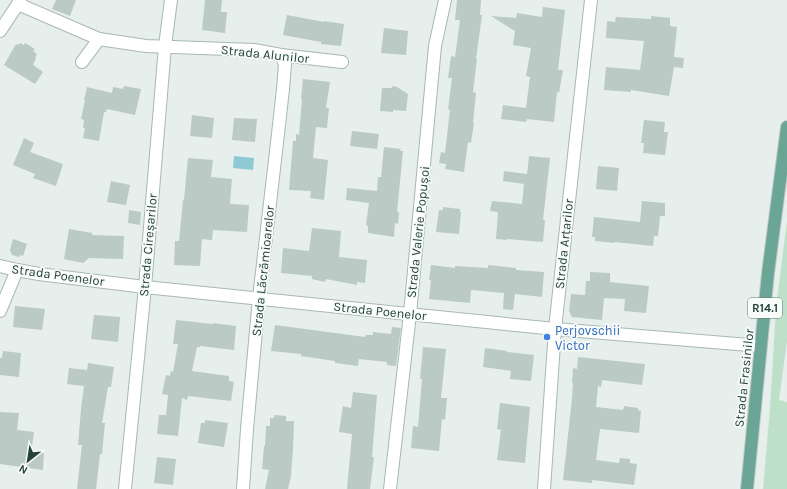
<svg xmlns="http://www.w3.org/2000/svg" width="787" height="489" font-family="Karla,sans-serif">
<rect width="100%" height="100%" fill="#e6efeb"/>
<polygon fill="#bfe0c8" points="787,221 787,341 779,400 787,402 787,489 763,489 770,408 776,308"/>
<polygon fill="#8ec9d4" points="234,156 254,158 253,170 233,168"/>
<g fill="#bbcac4">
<polygon points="56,0 76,0 70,16 52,9"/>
<polygon points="205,0 222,0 221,12 227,12 225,33 202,30"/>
<polygon points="457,0 481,0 480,15 482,15 476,59 477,59 473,92 476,93 473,123 474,123 471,143 468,142 464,172 445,169 446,164 439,163 441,152 445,153 450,110 448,109 452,78 448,78 451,56 455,57 460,20 455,20"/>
<polygon points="543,7 565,10 558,70 563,70 559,93 557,92 554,122 527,119 526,122 501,119 503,105 526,108 530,77 526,76 531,48 513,45 515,31 491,16 516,18 517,13 542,17"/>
<polygon points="287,15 324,22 324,21 344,24 341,46 321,44 321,42 283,35"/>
<polygon points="651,16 670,18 670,26 677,27 674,57 684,58 683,68 674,67 669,96 631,90 631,92 604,90 606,67 640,70 644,41 606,38 607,21 615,22 616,17 651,19"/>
<polygon points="384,28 408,31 406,55 381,53"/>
<polygon points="20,43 24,45 25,43 35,49 33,51 37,54 35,58 36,58 33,65 43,72 35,84 4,65 16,44 18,45"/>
<polygon points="303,79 330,82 326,108 329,108 327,128 316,127 313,158 328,160 324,200 310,198 311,191 289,190 293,141 296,141 296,134 299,135 302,99 301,99"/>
<polygon points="124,86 141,89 135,115 107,109 106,112 104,112 99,141 83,138 85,128 83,128 84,120 81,119 85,100 84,100 87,87 112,93 113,87 123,89"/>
<polygon points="393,86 397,87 408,94 406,111 393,110 393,112 380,111 382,88 391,88"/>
<polygon points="192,115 214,118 212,138 190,136"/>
<polygon points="234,118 257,119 255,142 232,140"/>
<polygon points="644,120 665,122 664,132 668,132 665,155 643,153 644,143 641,143"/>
<polygon points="352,131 379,134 377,149 350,146"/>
<polygon points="24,138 34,143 30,152 63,164 56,186 33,178 35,174 13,165"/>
<polygon points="384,147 401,149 400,151 403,151 397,212 399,212 398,224 395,223 394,237 368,233 368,226 366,225 369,203 346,200 347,188 377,191 378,177 381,177"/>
<polygon points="529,156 550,158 543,220 545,220 543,242 507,239 507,240 496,239 498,212 490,211 492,201 522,204 524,184 503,181 504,171 527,174"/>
<polygon points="188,158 213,160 211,177 232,179 230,204 249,205 247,232 213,230 212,240 202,239 200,266 174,265 175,241 179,241 183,200 184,200"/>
<polygon points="598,166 619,168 617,191 596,189"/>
<polygon points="111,181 130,185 126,205 107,202"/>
<polygon points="642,201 665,203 665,216 660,216 658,236 654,236 653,246 614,242 614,243 595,241 595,237 592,237 594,217 640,222"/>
<polygon points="443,207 460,209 460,212 461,212 459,234 436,232 439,210 443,210"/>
<polygon points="129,210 141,212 140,225 128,223"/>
<polygon points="312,228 341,231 339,257 367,260 365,283 357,282 357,285 326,279 325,282 312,279 312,276 281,273 283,248 309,251"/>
<polygon points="69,229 92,233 92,235 124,236 123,259 89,258 83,263 64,259"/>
<polygon points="13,239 27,244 23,256 20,255 19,257 12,255 10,250"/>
<polygon points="431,265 455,268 455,266 488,268 488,265 516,268 516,270 544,272 542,297 515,294 513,310 503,309 504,293 471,290 470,303 429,299 431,280 429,280"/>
<polygon points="590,272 610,273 610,282 649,286 646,313 624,311 625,299 604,298 602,320 572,317 569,311 571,294 585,295 586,281 590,281"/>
<polygon points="15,306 45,309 42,330 13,327"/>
<polygon points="94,315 120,317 118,342 91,339"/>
<polygon points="176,320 213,324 213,323 236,326 234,350 200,346 200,347 197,347 192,371 229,376 229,381 234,382 231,401 188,396 187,400 182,398 178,436 157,434 159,415 166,415 168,395 162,394 166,375 170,376 171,371 173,372 178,344 173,344"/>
<polygon points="275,325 365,337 366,335 373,335 373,332 391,334 392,327 401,328 396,366 387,365 387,362 359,359 358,366 335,363 335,361 301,356 301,354 271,351"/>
<polygon points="423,347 446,349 441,398 447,398 445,420 442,419 439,451 411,448 413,426 418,427 422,379 420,379"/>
<polygon points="485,348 507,351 507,352 534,355 531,381 510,379 511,371 483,367"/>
<polygon points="3,351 21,353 19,377 0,375 0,358 2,358"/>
<polygon points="578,357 645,364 642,385 602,380 601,387 598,386 596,407 623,410 624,406 638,408 638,410 641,411 639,433 600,429 596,460 619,463 620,458 630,459 630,463 637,464 634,485 592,480 592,483 563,480 572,399 573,383 572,383 573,368 577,369"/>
<polygon points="88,363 114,367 111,387 108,387 102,423 105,423 102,454 100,454 96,489 77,489 82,445 78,445 81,409 84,386 67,384 69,368 87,370"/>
<polygon points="353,392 377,395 372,457 374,457 370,489 347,489 352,434 339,432 343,406 351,408"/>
<polygon points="500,403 530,407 525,463 497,460 501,430 497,429"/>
<polygon points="0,412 19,413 17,430 34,432 31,453 44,453 43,470 0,464"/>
<polygon points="274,415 286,416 286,421 294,421 293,449 291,476 288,489 265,489 269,470 262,469 264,446 265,446 266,426 270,426 270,418 274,418"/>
<polygon points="205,420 228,423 224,447 198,443 201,423 205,423"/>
<polygon points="157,457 176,459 173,485 154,483"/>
</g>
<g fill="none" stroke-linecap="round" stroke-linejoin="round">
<g stroke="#a8b8b2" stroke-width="14">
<g id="minor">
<polyline points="18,4 99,39 146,46 254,50 281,55 342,62"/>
<polyline points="0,31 18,4 20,0"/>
<polyline points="82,62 99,39"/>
<polyline points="0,266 17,270 39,274 145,287 555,329 761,346"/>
<polyline points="0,311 17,270"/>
<polyline points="125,489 145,287 165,46 171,0"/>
<polyline points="243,489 247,429 259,298 278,134 283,89 285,64 281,55"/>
<polyline points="390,489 410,314 435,46 445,0"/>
<polyline points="544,489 555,329 591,0"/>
</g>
</g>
<g stroke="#c2cac8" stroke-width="14">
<polyline id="primary" points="747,489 768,273 787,127"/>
</g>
<use href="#minor" stroke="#fff" stroke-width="12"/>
<use href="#primary" stroke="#6aa596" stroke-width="12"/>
</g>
<circle fill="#3f7fe0" stroke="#f7fbf9" stroke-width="1.5" cx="547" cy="337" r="4"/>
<g text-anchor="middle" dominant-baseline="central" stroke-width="3.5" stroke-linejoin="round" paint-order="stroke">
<rect fill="#f7fbf9" stroke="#637a73" stroke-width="1" x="748" y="298" width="34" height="20" rx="3"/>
<g font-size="12" font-weight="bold" fill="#24423a">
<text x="765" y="308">R14.1</text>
</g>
<g font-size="13" fill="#24423a" stroke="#f7fbf9">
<text transform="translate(265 54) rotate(6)">Strada Alunilor</text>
<text transform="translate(418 232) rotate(-84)">Strada Valerie Popușoi</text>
<text transform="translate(564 244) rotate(-84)">Strada Arțarilor</text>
<text transform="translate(148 245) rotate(-85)">Strada Cireșarilor</text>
<text transform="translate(263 271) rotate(-84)">Strada Lăcrămioarelor</text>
<text transform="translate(58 275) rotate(8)">Strada Poenelor</text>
<text transform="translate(380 311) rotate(6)">Strada Poenelor</text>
<text transform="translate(744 378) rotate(-84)">Strada Frasinilor</text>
</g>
<g font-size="13" fill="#366cbe" stroke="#f7fbf9" text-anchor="start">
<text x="555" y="330">Perjovschii<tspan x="555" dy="15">Victor</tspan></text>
</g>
</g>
<g transform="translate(28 461) rotate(210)" stroke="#f7fbf9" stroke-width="3" paint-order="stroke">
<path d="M0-3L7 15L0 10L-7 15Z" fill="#24423a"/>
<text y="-6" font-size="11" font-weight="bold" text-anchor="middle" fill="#24423a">N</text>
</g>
</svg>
